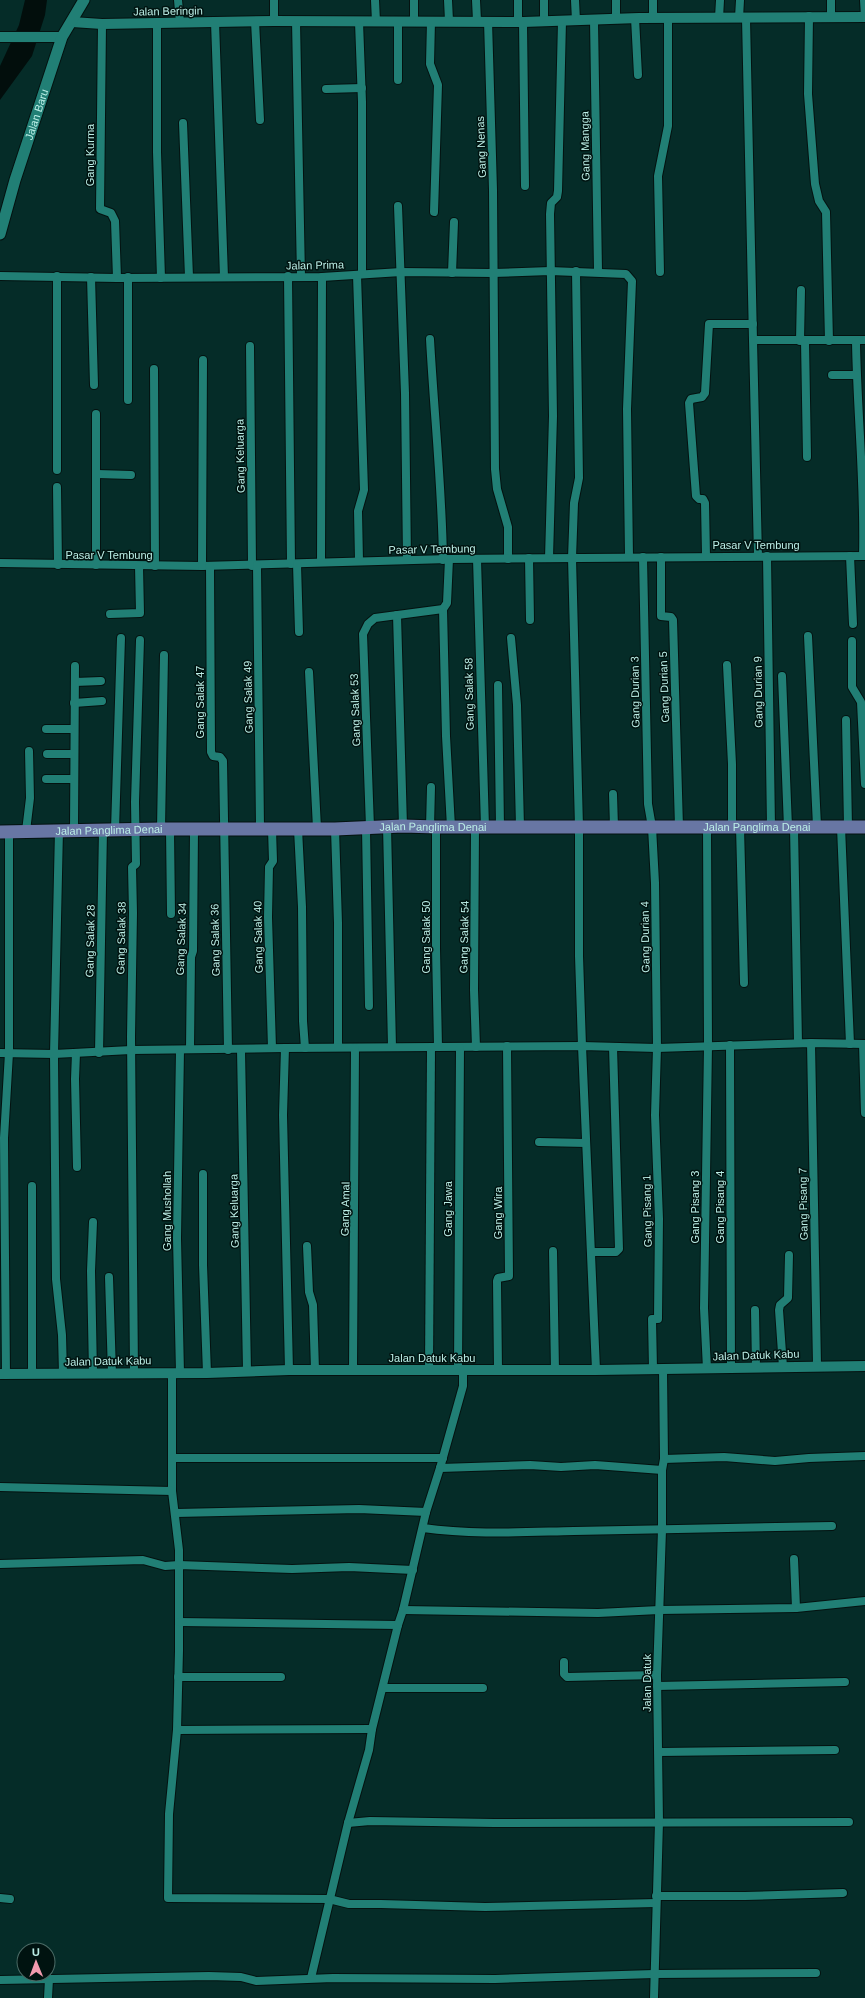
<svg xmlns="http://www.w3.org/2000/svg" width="865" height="1998" font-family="Helvetica,sans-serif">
<rect width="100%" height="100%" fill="#052c28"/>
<polygon fill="#020e0c" points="25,0 47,0 45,15 32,56 0,100 0,66 19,25"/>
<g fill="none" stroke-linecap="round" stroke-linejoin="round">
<g stroke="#041210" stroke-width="10">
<g id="minor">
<polyline points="178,0 180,22"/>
<polyline points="274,0 274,21"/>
<polyline points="375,0 376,22"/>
<polyline points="414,0 414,22"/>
<polyline points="448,0 449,21"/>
<polyline points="476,0 477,21"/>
<polyline points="518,0 518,21"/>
<polyline points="544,0 544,21"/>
<polyline points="575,0 576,21"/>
<polyline points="616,0 616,19"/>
<polyline points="831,0 831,16"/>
<polyline points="864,0 865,17"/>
<polyline points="809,16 808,94 815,184 819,201 826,212 829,341"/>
<polyline points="635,18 638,75"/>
<polyline points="653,18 653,0"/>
<polyline points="719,18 720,0"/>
<polyline points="739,18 740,0"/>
<polyline points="746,18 753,340 865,340"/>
<polyline points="594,20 598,271"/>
<polyline points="255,21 260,120"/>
<polyline points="296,21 301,277"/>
<polyline points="431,21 430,64 438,85 434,212"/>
<polyline points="488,21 493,190 495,469 497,489 508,527 508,559"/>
<polyline points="215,22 224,277"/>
<polyline points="359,22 362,102 362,274"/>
<polyline points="523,22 525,186"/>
<polyline points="157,23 157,152 161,278"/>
<polyline points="102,24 100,209 111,213 115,221 117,278"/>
<polyline points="398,80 398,22"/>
<polyline points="326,89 362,88"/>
<polyline points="183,123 189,277"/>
<polyline points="398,206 405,393 407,560"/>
<polyline points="576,271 579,478 574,503 572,558 579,827 579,956 582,1046 596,1370"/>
<polyline points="660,272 658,176 668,126 668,18"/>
<polyline points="452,273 454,222"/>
<polyline points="357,275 364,490 358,511 359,561"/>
<polyline points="0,276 117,278 322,277 401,272 493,273 550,271 626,274 632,281 627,409 629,557"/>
<polyline points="57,276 57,470"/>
<polyline points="288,276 291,564"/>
<polyline points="91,277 94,385"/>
<path d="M 430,339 C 434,413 442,486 443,560"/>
<polyline points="753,340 758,556"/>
<polyline points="800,341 801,290"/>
<polyline points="805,341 807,457"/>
<path d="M 856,341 C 857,412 865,484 863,556"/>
<polyline points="250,346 252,566"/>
<polyline points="154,369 155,566"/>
<polyline points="832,375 856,375"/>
<polyline points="128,400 128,277"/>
<polyline points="97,474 131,475"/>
<polyline points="57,487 58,565"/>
<polyline points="706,556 705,503 703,499 699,499 696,496 689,403 691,399 702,397 705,393 709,324 753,324"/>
<polyline points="767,556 771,827"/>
<polyline points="850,556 853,624"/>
<polyline points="643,557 648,804 652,827 655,883 657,1048 655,1115 659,1219 658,1319 652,1319 653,1369"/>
<polyline points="661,557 661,616 671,617 673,620 679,827"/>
<polyline points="529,558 530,620"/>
<polyline points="549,558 553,416 550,214 551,203 557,197 558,191 562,21"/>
<polyline points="477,559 485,827"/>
<polyline points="321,562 322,277"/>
<polyline points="0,563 202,566 449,559 865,556"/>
<polyline points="297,564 299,632"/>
<polyline points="96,565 96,414"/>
<polyline points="257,565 260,828"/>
<polyline points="202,566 203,360"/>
<polyline points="210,566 211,752 213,756 220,757 223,761 228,1050"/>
<polyline points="443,609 446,736 451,827"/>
<polyline points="110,614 140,613 139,566"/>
<polyline points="397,615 403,826"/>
<polyline points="808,636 817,826"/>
<polyline points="511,638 517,705 520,827"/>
<polyline points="852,641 852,687 861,702 865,784"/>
<polyline points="727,665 732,764 732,827"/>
<polyline points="309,672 317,828"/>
<polyline points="782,676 788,827"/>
<polyline points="75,682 101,681"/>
<polyline points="498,685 500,827"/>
<polyline points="74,703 102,701"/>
<polyline points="846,720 848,827"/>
<polyline points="46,729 74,729"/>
<polyline points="47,754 74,754"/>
<polyline points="46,779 74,779"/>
<polyline points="613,794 614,827"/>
<polyline points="387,826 392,1047"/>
<polyline points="370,827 363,634 368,624 375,618 443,609 447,603 449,559"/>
<polyline points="430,827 431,787"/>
<polyline points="436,827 436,948 438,1047"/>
<polyline points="475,827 474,990 476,1047"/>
<polyline points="707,827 708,1046 704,1308 707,1369"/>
<polyline points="740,827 744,983"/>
<polyline points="794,827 798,1043"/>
<polyline points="841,827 850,1044"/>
<polyline points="366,828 369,1006"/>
<polyline points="161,829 164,655"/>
<polyline points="170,829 171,914"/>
<polyline points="298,829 302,907 303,1021 305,1048"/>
<polyline points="335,829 338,923 338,1047"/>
<polyline points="59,830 54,1054 56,1279 62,1335 63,1374"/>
<polyline points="74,830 75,666"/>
<polyline points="115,830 121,638"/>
<polyline points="26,831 30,798 29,751"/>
<polyline points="811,1043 817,1365"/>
<polyline points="863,1044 865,1113"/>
<polyline points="730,1045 731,1369"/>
<polyline points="272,1048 268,917 269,867 273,861 272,829"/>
<polyline points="285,1048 283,1115 289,1370"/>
<polyline points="190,1049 191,957 193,951 194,829"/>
<polyline points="180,1050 177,1238 180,1373"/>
<polyline points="241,1050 247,1371"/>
<polyline points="0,1053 54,1054 131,1050 285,1048 582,1046 657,1048 811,1043 865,1044"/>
<polyline points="76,1053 75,1079 77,1167"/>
<polyline points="99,1053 103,830"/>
<polyline points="539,1142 586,1143"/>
<polyline points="203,1174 203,1265 207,1373"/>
<polyline points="307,1246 309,1292 313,1305 315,1370"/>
<polyline points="553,1251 555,1370"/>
<polyline points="591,1252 616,1252 619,1249 613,1047"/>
<polyline points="109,1277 112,1373"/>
<polyline points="755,1310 756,1368"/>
<polyline points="783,1367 779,1310 780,1305 788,1298 789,1255"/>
<polyline points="353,1370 355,1048"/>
<polyline points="458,1370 460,1048"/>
<polyline points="498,1370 497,1281 498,1278 509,1276 507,1046"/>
<polyline points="429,1371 431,1047"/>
<polyline points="134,1372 131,1037 133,913 132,867 136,864 135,802 140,640"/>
<polyline points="93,1373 91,1271 93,1222"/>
<polyline points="172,1373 172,1491 179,1550 179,1651 177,1730 372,1729"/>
<polyline points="32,1374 32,1186"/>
<polyline points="6,1375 4,1138 9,1053 9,831"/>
<polyline points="173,1458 443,1458"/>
<polyline points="664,1459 724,1457 775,1461 809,1458 865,1456"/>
<polyline points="440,1468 530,1465 561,1467 595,1465 662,1470"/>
<polyline points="0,1487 172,1491"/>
<polyline points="176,1513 359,1509 426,1512"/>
<path d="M 423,1528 C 473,1535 524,1532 574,1531 C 660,1530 746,1527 832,1526"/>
<polyline points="794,1559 796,1608"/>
<polyline points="0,1564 143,1560 165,1566 179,1565 292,1569 349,1567 413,1570"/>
<polyline points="403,1610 598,1613 659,1610 796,1608 865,1601"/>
<polyline points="179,1622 398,1625"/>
<polyline points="564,1662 564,1674 567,1677 657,1675"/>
<polyline points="178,1677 281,1677"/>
<polyline points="657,1686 845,1682"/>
<polyline points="383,1688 483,1688"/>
<polyline points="177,1730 169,1814 168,1898 329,1899 349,1904 381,1904 485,1907 656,1903"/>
<polyline points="659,1752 835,1750"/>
<polyline points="348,1823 370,1821 494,1823 849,1822"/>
<polyline points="656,1896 745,1896 843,1893"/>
<polyline points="0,1898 10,1899"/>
<polyline points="311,1978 348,1823 369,1750 372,1729 398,1625 403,1610 426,1512 440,1468 463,1386 463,1370"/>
<polyline points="0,1980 209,1976 241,1977 256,1981 333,1978 495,1979 654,1974 816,1973"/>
<polyline points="48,1998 49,1979"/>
<polyline points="654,1998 659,1822 657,1675 662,1530 662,1470 664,1459 663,1369"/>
</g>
</g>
<g stroke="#041210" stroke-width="12">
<g id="tertiary">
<polyline points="72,22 102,24 274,21 523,22 639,18 865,17"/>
<polyline points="0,37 62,37"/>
<polyline points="0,1374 207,1373 289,1370 596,1370 865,1366"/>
</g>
</g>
<g stroke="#041210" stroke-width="13">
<g id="secondary">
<path id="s1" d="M 0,234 L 15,180 L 62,37 L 84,0"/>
</g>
</g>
<g stroke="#041210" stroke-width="15">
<g id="primary">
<path id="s2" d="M 0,832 L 161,829 L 335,829 L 403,826 L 436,827 L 865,827"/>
</g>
</g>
<use href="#minor" stroke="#217f75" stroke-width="8"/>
<use href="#tertiary" stroke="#217f75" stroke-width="10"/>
<use href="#secondary" stroke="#217f75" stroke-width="11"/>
<use href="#primary" stroke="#6876a4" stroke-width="13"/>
</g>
<g text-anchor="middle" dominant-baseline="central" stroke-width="3" stroke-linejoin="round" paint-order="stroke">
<g font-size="11" fill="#bbeee6" stroke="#001310">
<text transform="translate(168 11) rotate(-1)">Jalan Beringin</text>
<text stroke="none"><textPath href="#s1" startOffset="125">Jalan Baru</textPath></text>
<text transform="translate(585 146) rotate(-91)">Gang Mangga</text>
<text transform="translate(481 147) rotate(-92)">Gang Nenas</text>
<text transform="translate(90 155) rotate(-90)">Gang Kurma</text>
<text transform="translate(315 265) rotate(-1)">Jalan Prima</text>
<text transform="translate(240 456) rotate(-91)">Gang Keluarga</text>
<text x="756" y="545">Pasar V Tembung</text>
<text transform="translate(432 549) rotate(-1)">Pasar V Tembung</text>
<text x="109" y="555">Pasar V Tembung</text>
<text transform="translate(664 687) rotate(-92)">Gang Durian 5</text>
<text transform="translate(635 692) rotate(-91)">Gang Durian 3</text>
<text transform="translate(758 692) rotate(-91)">Gang Durian 9</text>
<text transform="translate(469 694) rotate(-91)">Gang Salak 58</text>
<text transform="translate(248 697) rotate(-91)">Gang Salak 49</text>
<text transform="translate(200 702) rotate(-90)">Gang Salak 47</text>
<text transform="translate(355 710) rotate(-92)">Gang Salak 53</text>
<text stroke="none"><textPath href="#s2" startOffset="433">Jalan Panglima Denai</textPath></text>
<text stroke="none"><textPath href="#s2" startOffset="757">Jalan Panglima Denai</textPath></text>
<text stroke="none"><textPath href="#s2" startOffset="109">Jalan Panglima Denai</textPath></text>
<text transform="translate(258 937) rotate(-91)">Gang Salak 40</text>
<text transform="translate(426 937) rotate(-90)">Gang Salak 50</text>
<text transform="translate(464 937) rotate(-89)">Gang Salak 54</text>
<text transform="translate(645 937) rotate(-91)">Gang Durian 4</text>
<text transform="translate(121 938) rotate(-89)">Gang Salak 38</text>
<text transform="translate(181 939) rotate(-88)">Gang Salak 34</text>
<text transform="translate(215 940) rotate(-91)">Gang Salak 36</text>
<text transform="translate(90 941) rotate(-89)">Gang Salak 28</text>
<text transform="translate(803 1204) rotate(-91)">Gang Pisang 7</text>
<text transform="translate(695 1207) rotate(-90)">Gang Pisang 3</text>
<text transform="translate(720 1207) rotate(-90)">Gang Pisang 4</text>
<text transform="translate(345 1209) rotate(-89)">Gang Amal</text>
<text transform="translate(448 1209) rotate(-90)">Gang Jawa</text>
<text transform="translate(167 1211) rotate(-90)">Gang Mushollah</text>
<text transform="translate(234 1211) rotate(-91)">Gang Keluarga</text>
<text transform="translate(647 1211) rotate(-91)">Gang Pisang 1</text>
<text transform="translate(498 1213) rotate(-90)">Gang Wira</text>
<text transform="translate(756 1355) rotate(-2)">Jalan Datuk Kabu</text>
<text x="432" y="1358">Jalan Datuk Kabu</text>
<text transform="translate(108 1361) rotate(-1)">Jalan Datuk Kabu</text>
<text transform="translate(647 1683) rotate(-90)">Jalan Datuk</text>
</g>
</g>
<g transform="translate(36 1962) rotate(359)"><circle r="19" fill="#001310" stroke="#4b6b66"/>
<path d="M0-3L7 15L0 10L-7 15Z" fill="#f29aae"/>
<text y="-6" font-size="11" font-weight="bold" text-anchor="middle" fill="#bbeee6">U</text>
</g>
</svg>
